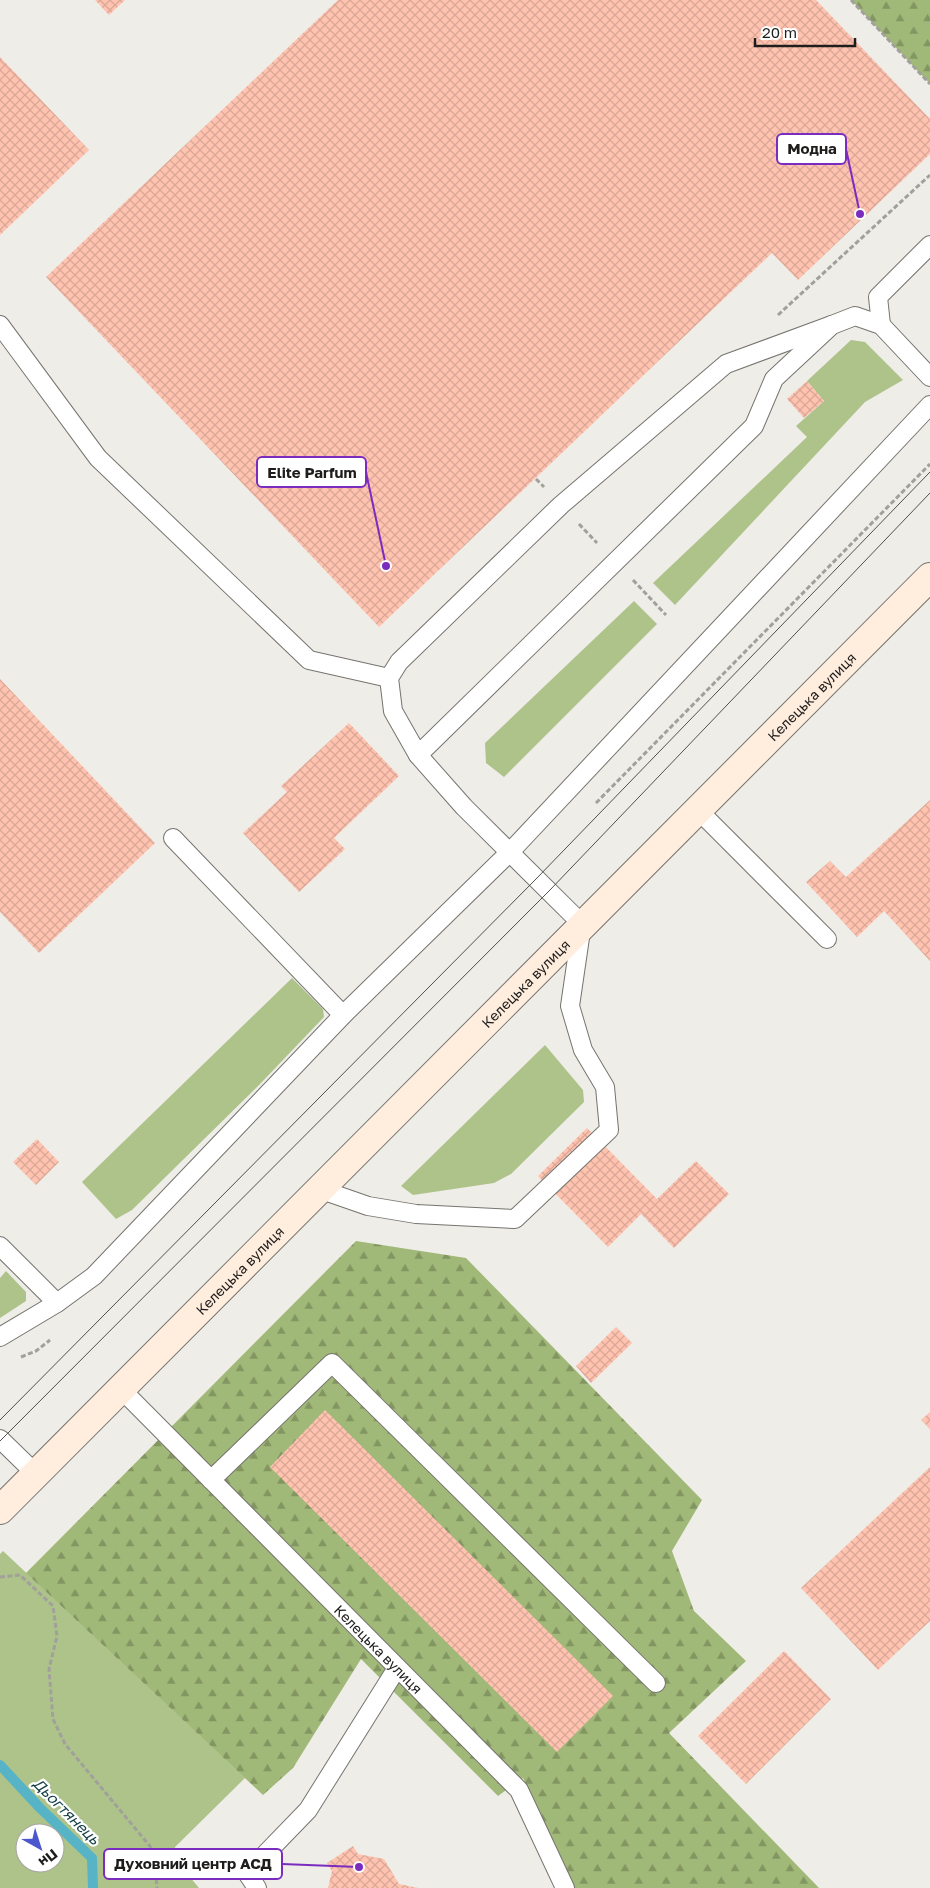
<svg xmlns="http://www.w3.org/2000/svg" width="930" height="1888" font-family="'Golos Text',sans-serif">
<defs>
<pattern id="forest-firs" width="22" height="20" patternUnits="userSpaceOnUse" patternTransform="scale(1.25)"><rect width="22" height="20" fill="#a1b978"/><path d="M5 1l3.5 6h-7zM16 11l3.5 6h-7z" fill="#839662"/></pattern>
<pattern id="building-cross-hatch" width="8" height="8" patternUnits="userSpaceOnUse" patternTransform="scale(1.25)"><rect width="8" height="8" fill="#ffc3b0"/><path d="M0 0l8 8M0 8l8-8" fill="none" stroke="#daa797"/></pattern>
</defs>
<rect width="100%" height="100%" fill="#efede7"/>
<g fill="#aec38a" fill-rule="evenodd">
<polygon points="851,340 865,342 903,380 865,402 675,605 653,583 807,437 796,426 824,401 807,381"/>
<polygon points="634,601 657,624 504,777 486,763 485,743"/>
<polygon points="292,978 323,1009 324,1017 260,1084 132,1210 116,1219 82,1182"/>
<polygon points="545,1045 583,1090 584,1102 511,1174 494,1183 413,1195 401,1186"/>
<polygon points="6,1271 26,1292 26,1301 0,1318 0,1278"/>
<path d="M 3,1551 L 245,1778 L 175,1847 L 175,1859 L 199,1888 L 0,1888 L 0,1554 ZM 25,1833 L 55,1833 L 55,1863 L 25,1863 Z"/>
</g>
<g fill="url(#forest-firs)">
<polygon points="851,0 930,0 930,84"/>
<polygon points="356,1241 466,1258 702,1500 672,1551 694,1611 746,1661 669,1733 819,1888 573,1888 523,1778 498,1796 361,1659 293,1768 263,1795 26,1573"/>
</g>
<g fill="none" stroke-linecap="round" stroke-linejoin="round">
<polyline stroke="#56b4c6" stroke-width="10" points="0,1765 40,1808 92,1858 93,1888"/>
</g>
<g fill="url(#building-cross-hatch)">
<polygon points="95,0 125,0 109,15"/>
<polygon points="338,0 816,0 930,119 930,154 798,280 772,253 379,627 46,277"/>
<polygon points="0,57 89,150 0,235"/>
<polygon points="807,381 824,401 804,418 787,399"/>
<polygon points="0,679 155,843 39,953 0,912"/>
<polygon points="349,723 399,776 334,838 345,849 299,892 243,833 287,792 281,786"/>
<polygon points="930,800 930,961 884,911 857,937 806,882 830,861 846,877"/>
<polygon points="587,1128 657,1199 696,1161 729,1194 674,1248 641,1214 608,1247 538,1176"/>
<polygon points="37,1139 59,1162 36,1185 13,1162"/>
<polygon points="616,1327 632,1343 591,1383 576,1366"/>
<polygon points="325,1410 613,1696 557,1752 270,1467"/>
<polygon points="930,1412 930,1429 921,1420"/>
<polygon points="930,1467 930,1621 878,1670 801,1588"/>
<polygon points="784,1651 831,1699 746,1784 698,1736"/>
<polygon points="353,1846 358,1854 384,1859 399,1884 418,1888 328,1888 332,1871 327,1863"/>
</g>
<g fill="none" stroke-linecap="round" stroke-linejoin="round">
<g stroke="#76746f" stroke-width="20">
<g id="service">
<polyline points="0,325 98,458 309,660 389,678"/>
<polyline points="881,325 878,297 930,245"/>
<polyline points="418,755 754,426 774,379 832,325 855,316 881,325 930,377"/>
<polyline points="697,809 827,939"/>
<polyline points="173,838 343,1015"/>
<polyline points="319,1189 368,1206 416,1214 515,1219 609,1130 605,1087 583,1050 570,1006 582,924 464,807 418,755 393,711 389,678 399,662 561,505 726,364 832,325"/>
<polyline points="0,1246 57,1303"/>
<polyline points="0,1337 57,1303 94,1276 343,1015 509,853 930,405"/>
<path id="s1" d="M 121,1389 L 519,1790 L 565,1888"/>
<polyline points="0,1439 36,1474"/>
<polyline points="211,1480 332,1363 656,1683"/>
<polyline points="257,1888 247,1873 308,1810 397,1668"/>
</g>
</g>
<g stroke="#76746f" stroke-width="30">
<g id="secondary">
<path id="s2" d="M 0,1510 L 930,577"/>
</g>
</g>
<g stroke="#a1a09b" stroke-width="3" stroke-dasharray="5 2.5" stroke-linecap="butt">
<polyline points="851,0 930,84"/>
<polyline points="778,315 930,175"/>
<polyline points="536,479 544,487"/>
<polyline points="579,524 597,543"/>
<polyline points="633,580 666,615"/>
<polyline points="596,803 930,464"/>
<polyline points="21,1357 36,1351 50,1340"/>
<polyline points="0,1577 20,1575 53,1606 57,1636 49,1669 53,1719 65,1744 154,1851 157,1888"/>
</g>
<use href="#service" stroke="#fff" stroke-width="18"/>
<use href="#secondary" stroke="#ffedde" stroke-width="28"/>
<g stroke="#51504d" stroke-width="1">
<polyline points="0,1420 536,879 930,472"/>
<polyline points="0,1441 549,891 930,493"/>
</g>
</g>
<g text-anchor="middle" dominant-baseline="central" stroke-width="4.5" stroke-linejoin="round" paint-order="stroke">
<g font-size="14" fill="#1e1d1b" stroke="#fff">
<text stroke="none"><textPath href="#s2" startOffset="1149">Келецька вулиця</textPath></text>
<text stroke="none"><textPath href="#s2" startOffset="744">Келецька вулиця</textPath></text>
<text stroke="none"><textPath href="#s2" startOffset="339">Келецька вулиця</textPath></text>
<text stroke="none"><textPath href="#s1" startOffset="366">Келецька вулиця</textPath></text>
</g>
<g font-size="15" font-style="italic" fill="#113d45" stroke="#fff">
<text transform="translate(67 1811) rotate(45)">Дьогтянець</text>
</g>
</g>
<path fill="none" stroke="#7b2cbf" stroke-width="2" d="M860 214L846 149M386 566L366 472M359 1867L282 1864"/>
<g fill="#7b2cbf" stroke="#fff" stroke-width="2">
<circle cx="860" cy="214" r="5"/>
<circle cx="386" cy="566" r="5"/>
<circle cx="359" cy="1867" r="5"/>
</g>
<g fill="#fff" stroke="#7b2cbf" stroke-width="2">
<rect x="777" y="134" width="69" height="30" rx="5"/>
<rect x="257" y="457" width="109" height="30" rx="5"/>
<rect x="104" y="1849" width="178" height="30" rx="5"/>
</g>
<g font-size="15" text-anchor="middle" font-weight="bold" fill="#1e1d1b">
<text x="812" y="154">Модна</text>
<text x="312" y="478">Elite Parfum</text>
<text x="193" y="1869">Духовний центр АСД</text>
</g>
<g transform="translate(40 1848) rotate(141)"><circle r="24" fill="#ffffff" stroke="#a5a5a4"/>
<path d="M0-4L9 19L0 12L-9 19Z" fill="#4d57cd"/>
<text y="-8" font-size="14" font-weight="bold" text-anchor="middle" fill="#1e1d1b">Пн</text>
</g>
<path d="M755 38v8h100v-8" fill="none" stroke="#1e1d1b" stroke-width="2.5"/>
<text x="762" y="38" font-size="15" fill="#1e1d1b" stroke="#ffffff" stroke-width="4" paint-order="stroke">20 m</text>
</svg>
